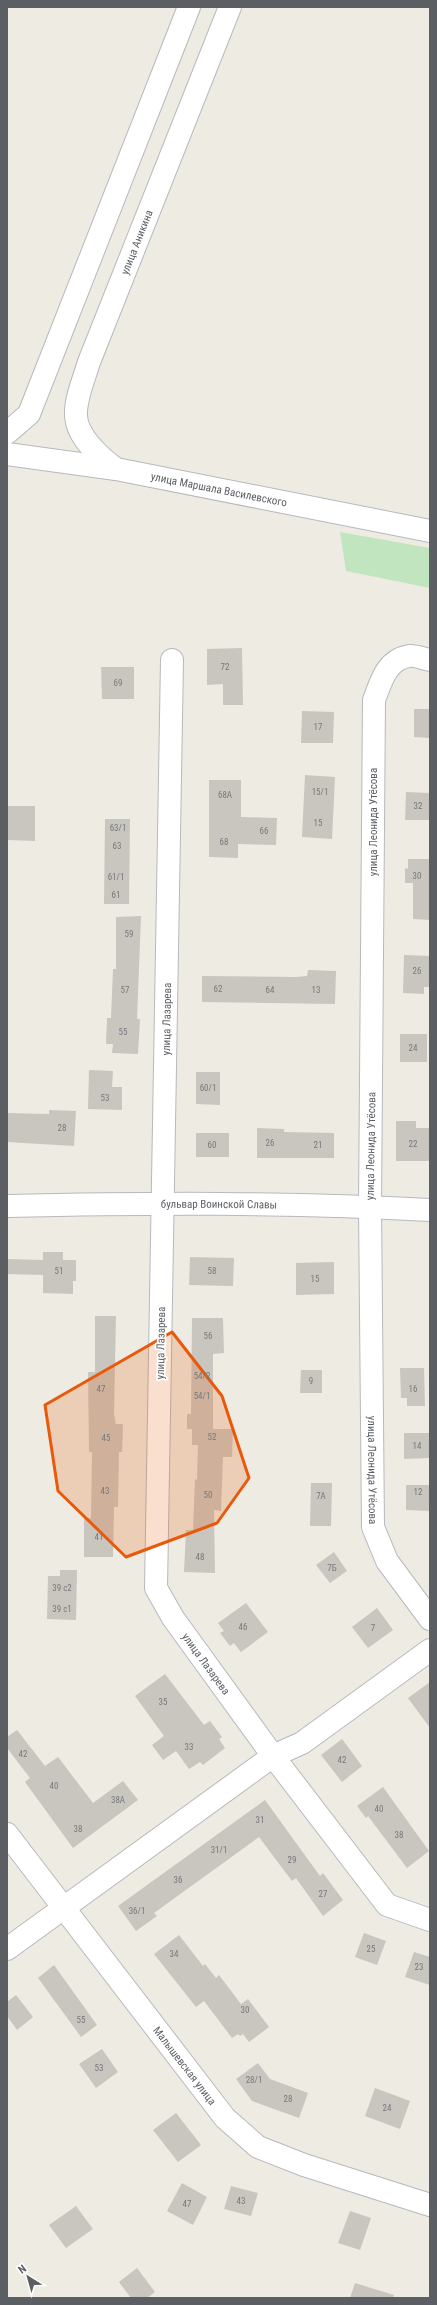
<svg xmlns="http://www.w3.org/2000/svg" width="437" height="2305" font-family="'Roboto Condensed',sans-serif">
<rect width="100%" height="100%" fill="#eeebe3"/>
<polygon fill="#c1e6bf" points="340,532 430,548 430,588 346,571"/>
<g fill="#c9c6c0">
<polygon points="242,648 243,705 223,705 223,684 207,685 207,649"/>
<polygon points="101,667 134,667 134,699 102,699"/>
<polygon points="414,709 430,709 430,738 414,737"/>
<polygon points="302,711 334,712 333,743 301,743"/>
<polygon points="305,775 335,777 332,839 302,837"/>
<polygon points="209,780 241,780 241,817 277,818 276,845 238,844 238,858 209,857"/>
<polygon points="406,792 430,793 430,820 405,820"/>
<polygon points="7,806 35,806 35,841 7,840"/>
<polygon points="105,819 130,819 129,904 104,904"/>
<polygon points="408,859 430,859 430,920 413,919 413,883 405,883 405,868 408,869"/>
<polygon points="141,916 137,1019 140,1019 138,1054 112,1053 113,1044 106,1044 107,1018 111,1018 113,969 116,969 116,917"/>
<polygon points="404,955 430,956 430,987 424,987 424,994 403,993"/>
<polygon points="308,970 336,971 335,1004 202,1002 202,976 296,977 307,976"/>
<rect x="400" y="1034" width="27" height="28"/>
<polygon points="89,1070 113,1071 112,1087 122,1087 122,1110 88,1109"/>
<polygon points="196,1072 220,1072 220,1105 196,1104"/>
<polygon points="49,1110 76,1111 74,1146 7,1142 7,1113 49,1114"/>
<polygon points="396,1121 416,1121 416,1128 430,1128 430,1161 396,1161"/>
<polygon points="257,1128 284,1129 284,1132 334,1133 334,1158 257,1158"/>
<rect x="196" y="1133" width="33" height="24"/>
<polygon points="43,1252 63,1252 63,1260 76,1260 76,1281 73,1281 73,1294 43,1293 43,1275 7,1274 7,1259 43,1260"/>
<polygon points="190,1257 234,1258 233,1286 189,1285"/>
<polygon points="334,1262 334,1294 296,1295 296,1263"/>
<polygon points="95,1316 116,1316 114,1414 116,1424 123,1424 122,1452 119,1452 118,1507 114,1507 113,1557 84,1557 84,1518 91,1518 92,1452 89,1452 88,1372 95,1372"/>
<polygon points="192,1318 223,1318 224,1353 213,1354 213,1429 233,1429 232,1457 223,1457 221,1511 214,1510 215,1573 184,1572 186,1530 193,1530 195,1479 197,1480 198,1445 192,1445 192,1429 187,1429 187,1414 191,1414"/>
<polygon points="400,1368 424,1368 425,1406 407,1406 407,1398 401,1398"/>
<polygon points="301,1370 322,1370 322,1393 300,1393"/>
<polygon points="404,1433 430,1433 430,1458 404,1459"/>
<polygon points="311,1483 332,1483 331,1526 310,1526"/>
<polygon points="406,1485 430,1485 430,1511 406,1510"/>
<polygon points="334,1552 347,1571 330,1583 316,1565"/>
<polygon points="60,1570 77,1570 76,1620 47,1619 48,1576 60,1576"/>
<polygon points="246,1603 268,1632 241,1652 234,1643 230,1646 220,1633 224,1631 218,1623"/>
<polygon points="377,1608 393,1630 368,1648 352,1627"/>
<polygon points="165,1674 204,1725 210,1721 222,1737 219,1739 225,1748 203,1765 200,1762 189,1769 176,1751 163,1760 152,1745 164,1736 135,1696"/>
<polygon points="430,1682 430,1728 408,1698"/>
<polygon points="17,1730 45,1766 58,1757 93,1803 123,1781 138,1800 73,1848 25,1782 30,1778 7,1748 7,1737"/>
<polygon points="342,1739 362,1766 342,1782 321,1755"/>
<polygon points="383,1787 429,1851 407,1868 368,1816 366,1818 357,1806"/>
<polygon points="265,1800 320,1876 323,1873 343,1900 323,1916 296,1878 292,1881 259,1837 154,1913 157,1916 136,1931 118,1906"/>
<polygon points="364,1933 386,1941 377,1965 355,1957"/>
<polygon points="179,1935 203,1966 205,1964 216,1978 219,1975 241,2004 248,1999 269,2027 249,2042 243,2034 240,2036 238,2034 232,2038 204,2001 196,2007 154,1954"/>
<polygon points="414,1952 430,1957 430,1985 405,1977"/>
<polygon points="54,1965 97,2025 81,2037 38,1978"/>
<polygon points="16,1995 33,2017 17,2030 7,2016 7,2002"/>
<polygon points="102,2049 118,2072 96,2088 79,2064"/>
<polygon points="258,2063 270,2079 308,2093 299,2118 252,2101 236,2079"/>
<polygon points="375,2088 410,2101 400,2129 365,2116"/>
<polygon points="176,2113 201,2145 178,2162 153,2130"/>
<polygon points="182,2183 207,2197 193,2225 167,2211"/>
<polygon points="231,2186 258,2193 251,2216 224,2209"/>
<polygon points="76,2206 93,2229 66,2248 49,2225"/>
<polygon points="350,2211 371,2218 360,2250 338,2243"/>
<polygon points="137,2268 155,2292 147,2298 131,2298 119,2282"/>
<polygon points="355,2283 394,2295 393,2298 350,2298"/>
</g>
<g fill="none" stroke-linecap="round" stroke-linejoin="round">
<g stroke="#b6b9bd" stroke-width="24">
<g id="minor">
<polyline points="7,433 29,414 189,7"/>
<path id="s1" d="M 7,454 L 116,469 L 430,531"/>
<path id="s2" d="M 116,469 C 101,458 77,437 76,416 C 75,399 84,379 89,362 L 230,7"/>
<path id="s3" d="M 172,660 L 156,1588 L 173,1618 L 273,1756 L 387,1905 L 430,1920"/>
<path id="s4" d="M 430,660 C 424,659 415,655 409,656 C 386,660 381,682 374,700 L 370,1206 L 373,1527 L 387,1561 L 430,1619"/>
<path id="s5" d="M 7,1206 C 148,1203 289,1202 430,1210"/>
<path id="s6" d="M 7,1834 L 225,2118 L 258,2147 L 304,2165 L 430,2205"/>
<polyline points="7,1949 273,1756 302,1743 430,1650"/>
</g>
</g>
<use href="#minor" stroke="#fff" stroke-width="22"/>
</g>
<path fill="#e8590c" fill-opacity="0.2" stroke="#e8590c" stroke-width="3" stroke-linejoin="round" d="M 172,1332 L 222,1396 L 249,1478 L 217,1523 L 126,1557 L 58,1491 L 45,1405 Z"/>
<g text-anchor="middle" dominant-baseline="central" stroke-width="3.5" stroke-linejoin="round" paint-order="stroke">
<g font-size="9" fill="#76797b">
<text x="225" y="667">72</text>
<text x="118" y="683">69</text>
<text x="318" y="727">17</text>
<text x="320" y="792">15/1</text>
<text x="225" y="795">68А</text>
<text x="418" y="806">32</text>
<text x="318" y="823">15</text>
<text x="118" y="828">63/1</text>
<text x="264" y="831">66</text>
<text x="224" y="842">68</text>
<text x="117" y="846">63</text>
<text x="417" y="876">30</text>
<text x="116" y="877">61/1</text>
<text x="116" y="895">61</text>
<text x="129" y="934">59</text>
<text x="417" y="971">26</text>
<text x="218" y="989">62</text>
<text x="125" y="990">57</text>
<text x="270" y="990">64</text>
<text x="316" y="990">13</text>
<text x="123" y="1032">55</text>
<text x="413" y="1048">24</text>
<text x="208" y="1088">60/1</text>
<text x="105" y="1098">53</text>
<text x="62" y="1128">28</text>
<text x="270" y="1143">26</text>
<text x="413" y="1144">22</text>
<text x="212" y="1145">60</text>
<text x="318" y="1145">21</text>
<text x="59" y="1271">51</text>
<text x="212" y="1271">58</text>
<text x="315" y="1279">15</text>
<text x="208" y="1336">56</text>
<text x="202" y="1376">54/2</text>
<text x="311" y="1381">9</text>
<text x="101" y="1389">47</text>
<text x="413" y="1389">16</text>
<text x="202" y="1396">54/1</text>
<text x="212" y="1437">52</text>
<text x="106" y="1438">45</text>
<text x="417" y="1446">14</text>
<text x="105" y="1491">43</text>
<text x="418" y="1492">12</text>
<text x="208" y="1495">50</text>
<text x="321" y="1496">7А</text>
<text x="99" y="1537">41</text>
<text x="200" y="1557">48</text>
<text x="332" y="1568">7Б</text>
<text x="62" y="1588">39 с2</text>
<text x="62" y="1609">39 с1</text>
<text x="243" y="1627">46</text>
<text x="373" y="1628">7</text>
<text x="163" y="1702">35</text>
<text x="189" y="1747">33</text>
<text x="23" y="1754">42</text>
<text x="342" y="1760">42</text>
<text x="54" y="1786">40</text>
<text x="118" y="1800">38А</text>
<text x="379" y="1809">40</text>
<text x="260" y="1820">31</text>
<text x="78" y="1829">38</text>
<text x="399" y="1835">38</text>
<text x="219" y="1850">31/1</text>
<text x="292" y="1860">29</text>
<text x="178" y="1880">36</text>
<text x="323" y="1894">27</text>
<text x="137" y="1911">36/1</text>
<text x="371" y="1949">25</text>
<text x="174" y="1954">34</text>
<text x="419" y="1967">23</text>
<text x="245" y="2010">30</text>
<text x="81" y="2020">55</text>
<text x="99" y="2068">53</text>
<text x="254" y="2080">28/1</text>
<text x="288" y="2099">28</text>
<text x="387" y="2108">24</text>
<text x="241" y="2201">43</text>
<text x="187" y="2204">47</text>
</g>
<g font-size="11" fill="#5b5f64" stroke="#fff">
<text stroke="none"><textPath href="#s2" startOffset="253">улица Аникина</textPath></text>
<text stroke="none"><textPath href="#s1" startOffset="215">улица Маршала Василевского</textPath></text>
<text transform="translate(373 822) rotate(-90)">улица Леонида Утёсова</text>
<text transform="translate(167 1019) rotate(-89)">улица Лазарева</text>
<text transform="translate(371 1146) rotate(-89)">улица Леонида Утёсова</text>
<text stroke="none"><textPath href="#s5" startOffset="212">бульвар Воинской Славы</textPath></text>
<text transform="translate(161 1343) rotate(-89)">улица Лазарева</text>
<text stroke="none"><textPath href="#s4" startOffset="851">улица Леонида Утёсова</textPath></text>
<text stroke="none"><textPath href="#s3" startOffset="1019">улица Лазарева</textPath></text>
<text stroke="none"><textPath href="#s6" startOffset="292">Малышевская улица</textPath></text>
</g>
</g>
<rect width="437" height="2305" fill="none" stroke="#5b5f64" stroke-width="16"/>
<g transform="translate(28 2277) rotate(323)" stroke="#ffffff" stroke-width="3" paint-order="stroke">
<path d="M0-3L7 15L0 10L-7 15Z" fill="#5b5f64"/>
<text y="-6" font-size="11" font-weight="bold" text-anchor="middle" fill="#5b5f64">N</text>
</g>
</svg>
